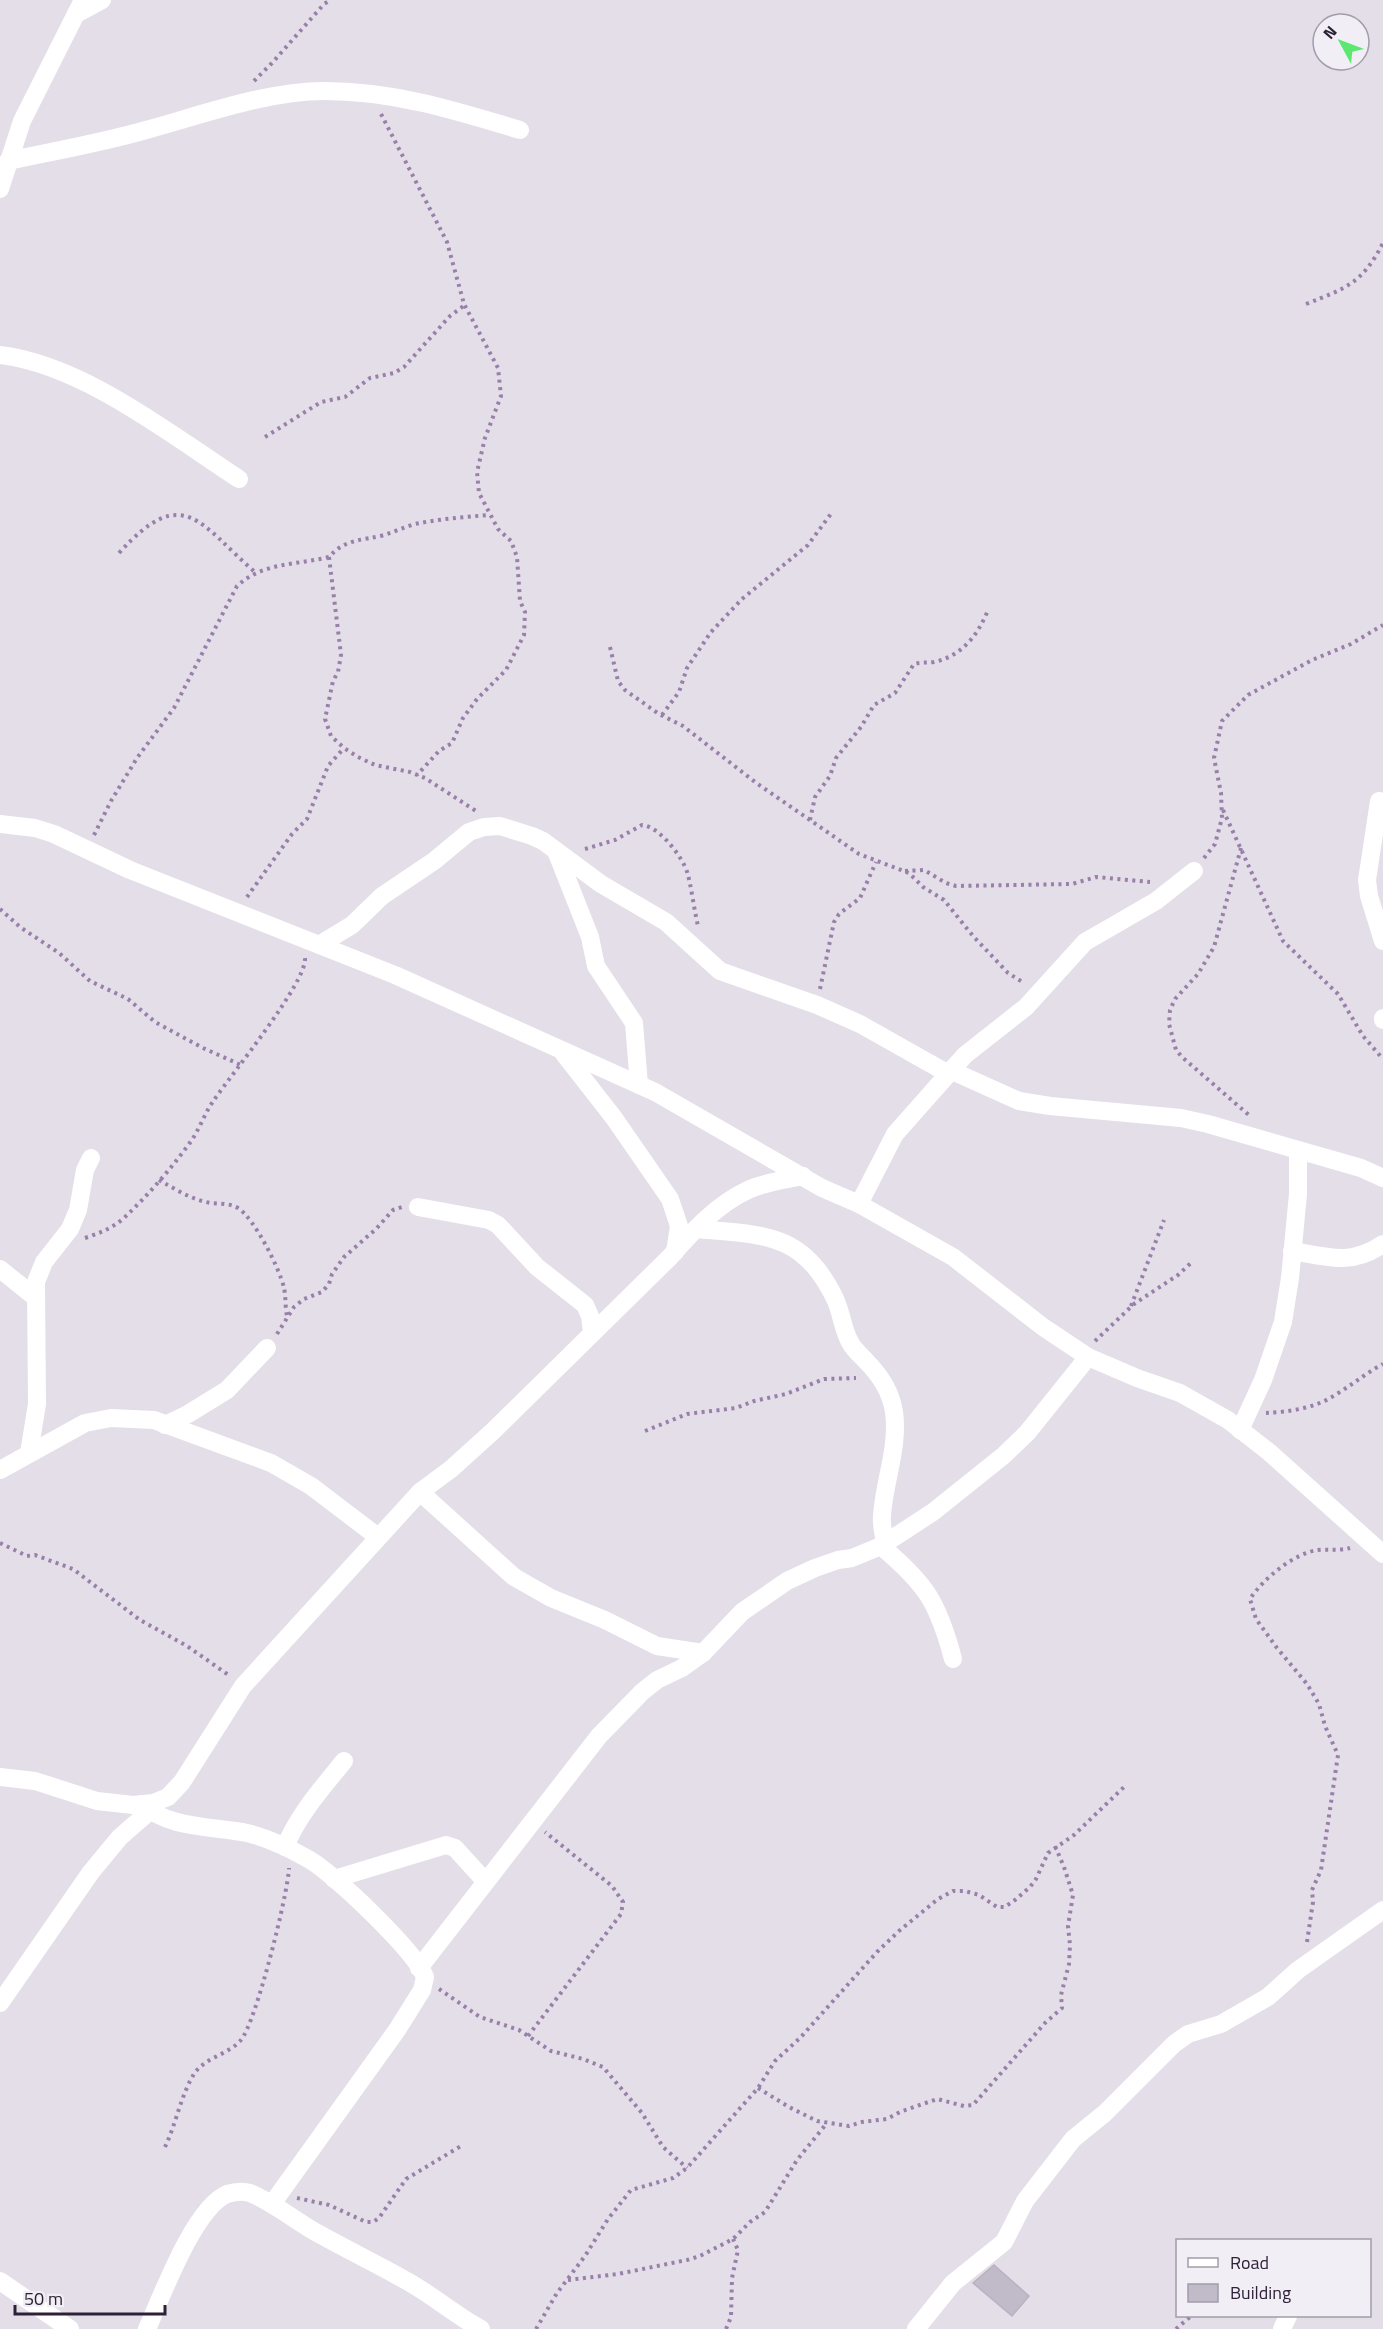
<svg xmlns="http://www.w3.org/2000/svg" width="1383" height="2329" font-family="'Titillium Web',sans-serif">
<rect width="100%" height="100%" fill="#e3dee8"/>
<polygon fill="#c1bbc9" stroke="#b9b1c1" stroke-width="1.5" points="994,2265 1029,2296 1012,2316 973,2283"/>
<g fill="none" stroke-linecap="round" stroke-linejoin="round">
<g stroke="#9880aa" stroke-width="4" stroke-dasharray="3 4.5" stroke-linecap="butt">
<polyline points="254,81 272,63 324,4 331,0"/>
<polyline points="381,114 447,242 464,304 498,368 501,396 485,438 477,472 479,493 498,529 511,541 517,557 520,601 525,612 524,635 506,670 477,699 463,718 452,743 439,751 417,775"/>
<path d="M 1306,304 C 1346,288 1362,284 1383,243"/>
<polyline points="265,437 321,402 345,397 370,378 394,373 404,367 450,316 465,305"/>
<path d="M 119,553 C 184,481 200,525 255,572"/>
<polyline points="329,557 341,655 338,672 333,681 325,719 331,736 344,748 358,757 375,765 410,772 425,778 476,811"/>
<polyline points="610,647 618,681 625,690 659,714 683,726 755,782 859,854 909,873 923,887 944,900 973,936 1008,973 1024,983"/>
<polyline points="662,715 679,692 687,668 711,632 742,599 808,545 833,511"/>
<polyline points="1223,810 1283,941 1338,994 1363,1036 1383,1059"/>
<path d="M 810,820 L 815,797 L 830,776 L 836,758 L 861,727 L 874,705 L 895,693 L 914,664 C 921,662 927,663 934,662 C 962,656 978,635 988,610"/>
<path d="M 94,835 L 111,801 L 137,758 L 174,708 L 237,586 C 263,562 297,565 329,557 C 346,538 362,541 384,535 C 394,532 404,527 415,524 C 439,519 464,517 489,515"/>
<polyline points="1241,848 1214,947 1198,974 1175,999 1170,1010 1169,1024 1176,1050 1182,1057 1250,1116"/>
<path d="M 585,849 L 615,840 L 642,825 C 659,826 684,858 688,875 C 692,891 694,909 698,926"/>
<polyline points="1204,858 1215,844 1222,818 1221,793 1214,758 1222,721 1248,695 1312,660 1351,644 1383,625"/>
<polyline points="905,871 924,870 946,883 956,886 1072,884 1096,877 1150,882"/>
<polyline points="247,897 292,834 307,819 328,766 344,748"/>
<polyline points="0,909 20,927 59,953 90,981 128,999 155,1022 203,1048 241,1065"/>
<polyline points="820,989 834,922 839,914 860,898 876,862"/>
<path d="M 159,1180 C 175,1189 192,1200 211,1203 C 220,1204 229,1203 238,1208 C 254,1218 280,1269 284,1288 C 286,1297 285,1307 287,1316"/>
<path d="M 85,1238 C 100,1233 113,1228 125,1217 C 148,1195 170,1170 189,1144 C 199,1131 204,1114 214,1100 C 231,1075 307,982 305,958"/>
<polyline points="1131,1306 1164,1220"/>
<polyline points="277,1334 294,1307 304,1299 322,1292 329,1284 332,1274 344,1257 376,1229 393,1210 402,1207"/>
<polyline points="1095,1341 1134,1304 1178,1275 1192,1262"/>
<path d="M 1266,1413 C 1288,1412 1316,1408 1335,1395 C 1352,1385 1366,1373 1383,1364"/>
<polyline points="645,1431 687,1414 736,1408 754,1401 786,1394 824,1379 856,1378"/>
<polyline points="0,1543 27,1556 35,1555 73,1569 140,1620 187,1646 230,1676"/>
<path d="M 1307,1942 L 1313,1902 L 1312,1890 L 1321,1870 L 1338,1755 L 1325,1726 L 1319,1704 L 1307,1684 L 1277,1648 L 1256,1619 L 1250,1599 C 1263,1579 1294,1553 1318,1550 C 1329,1549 1339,1551 1350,1548"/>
<polyline points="439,1989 480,2017 519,2030 551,2051 583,2059 603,2067 642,2113 663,2147 687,2168"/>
<polyline points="528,2036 621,1914 623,1902 612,1886 545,1832"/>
<polyline points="758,2088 789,2107 817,2121 849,2126 862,2122 887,2119 900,2112 937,2099 964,2106 973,2105 1045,2023 1062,2008 1061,1995 1069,1964 1070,1945 1068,1926 1073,1895 1064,1867 1055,1846"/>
<path d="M 165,2147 C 176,2124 181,2095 194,2074 C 205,2057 228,2055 241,2040 C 256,2022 288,1894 289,1868"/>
<polyline points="297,2198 329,2205 366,2222 373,2222 379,2218 406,2179 461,2146"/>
<polyline points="568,2280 618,2274 687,2260 700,2256 733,2239 750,2222 765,2212 797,2160 827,2123"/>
<polyline points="536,2329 557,2293 585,2256 608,2219 631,2190 673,2178 687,2168 758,2088 775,2061 800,2038 877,1952 899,1931 938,1899 953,1891 965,1891 979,1895 997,1907 1005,1907 1015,1900 1030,1887 1036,1879 1048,1853 1074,1835 1124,1787"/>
<polyline points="726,2329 731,2317 732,2278 738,2250 733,2239"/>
<polyline points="1176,2329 1191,2316"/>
</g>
<g stroke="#fff" stroke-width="18">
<polyline points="76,14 102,0"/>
<path d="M 8,161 C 54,151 101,143 146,130 C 201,115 267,91 324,91 C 393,91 454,110 520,130"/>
<polyline points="0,189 22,121 83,0"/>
<path d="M 0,355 C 83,365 170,434 239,479"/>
<polyline points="1379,801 1367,880 1369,896 1383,941"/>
<polyline points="0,824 35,828 54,834 130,870 395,975 655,1092 822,1188 859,1204 953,1257 1043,1327 1088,1357 1137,1378 1180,1393 1228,1420 1269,1452 1383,1554"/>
<polyline points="556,851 590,937 596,966 634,1023 639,1085"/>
<polyline points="319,945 352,925 382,896 434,861 469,832 484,827 500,826 532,836 543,841 601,884 666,922 720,971 817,1005 860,1024 947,1073"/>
<polyline points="1383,1018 1383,1020"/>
<polyline points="564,1054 614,1118 670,1199 679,1226 675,1252"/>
<polyline points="950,1070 1019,1101 1050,1106 1181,1118 1208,1124 1361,1168 1383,1178"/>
<polyline points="859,1204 895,1134 965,1055 1026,1007 1085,942 1156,901 1194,871"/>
<polyline points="418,1207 489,1220 498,1225 537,1267 585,1305 590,1316 592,1333"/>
<path d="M 696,1229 C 762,1235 804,1231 836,1301 C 842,1315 843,1331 851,1344 C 855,1351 861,1355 866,1361 C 880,1375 891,1392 894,1412 C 899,1447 884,1482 882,1516 C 881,1525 884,1535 885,1543"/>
<path d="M 1292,1251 C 1328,1257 1351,1266 1383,1244"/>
<polyline points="0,1269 36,1298"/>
<polyline points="165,1425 188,1414 227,1390 267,1348"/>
<polyline points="1240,1430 1263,1380 1283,1322 1290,1278 1298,1194 1298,1150"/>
<polyline points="29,1453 37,1404 36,1282 44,1262 70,1229 78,1210 85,1170 91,1158"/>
<polyline points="0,1470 85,1423 111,1418 154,1420 271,1463 311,1486 378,1537"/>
<polyline points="420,1492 514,1577 551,1598 605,1620 657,1646 703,1653"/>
<path d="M 881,1546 C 926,1584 938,1602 953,1659"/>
<path d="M 0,1777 L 35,1781 L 97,1801 L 133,1805 L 153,1803 L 168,1797 L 182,1782 L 243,1686 L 420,1492 L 451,1469 L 492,1432 L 670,1257 C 692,1232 717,1204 748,1190 C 765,1182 785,1180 803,1176"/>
<path d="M 142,1804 C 169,1829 213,1826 247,1833 C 268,1838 291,1849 310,1860 C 334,1874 416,1952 425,1977 L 422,1990 L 397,2030 L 272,2204"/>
<path d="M 285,1847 C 298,1815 322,1788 344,1761"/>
<polyline points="334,1879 446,1845 455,1848 485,1881"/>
<polyline points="419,1968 599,1736 642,1692 657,1680 682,1668 703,1653 742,1612 787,1581 815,1568 838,1560 852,1558 881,1546 933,1512 1003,1456 1027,1433 1088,1357"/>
<polyline points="0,2003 91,1872 120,1837 150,1811"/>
<polyline points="0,2281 70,2329"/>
<path d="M 147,2329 C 162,2296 194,2208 227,2194 C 234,2192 243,2191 250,2193 C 272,2202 292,2218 312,2230 C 345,2249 380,2265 412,2284 C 436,2298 457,2316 481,2329"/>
<polyline points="916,2329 953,2283 1004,2242 1025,2201 1073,2139 1105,2113 1174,2044 1188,2034 1221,2024 1268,1997 1298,1970 1383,1910"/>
<polyline points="1282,2329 1288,2316"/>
</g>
</g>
<rect x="1176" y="2239" width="195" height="78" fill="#f1eef5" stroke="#a39ca9" stroke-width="1.5"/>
<rect x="1188" y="2258" width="30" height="9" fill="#ffffff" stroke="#a39ca9" stroke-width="1.5"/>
<text x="1230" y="2269" font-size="18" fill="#2e2137">Road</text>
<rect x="1188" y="2284" width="30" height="18" fill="#c1bbc9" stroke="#a39ca9" stroke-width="1.5"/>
<text x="1230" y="2299" font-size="18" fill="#2e2137">Building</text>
<g transform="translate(1341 42) rotate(311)"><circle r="28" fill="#f1eef5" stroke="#a39ca9" stroke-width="1.5"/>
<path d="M0-4.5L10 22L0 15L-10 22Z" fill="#5ce870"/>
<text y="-9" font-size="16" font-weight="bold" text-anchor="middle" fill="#2e2137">N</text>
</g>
<path d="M15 2305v9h150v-9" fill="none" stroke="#2e2137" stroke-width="3"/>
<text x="24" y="2305" font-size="18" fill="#2e2137" stroke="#f1eef5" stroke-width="4.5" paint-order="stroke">50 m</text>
</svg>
